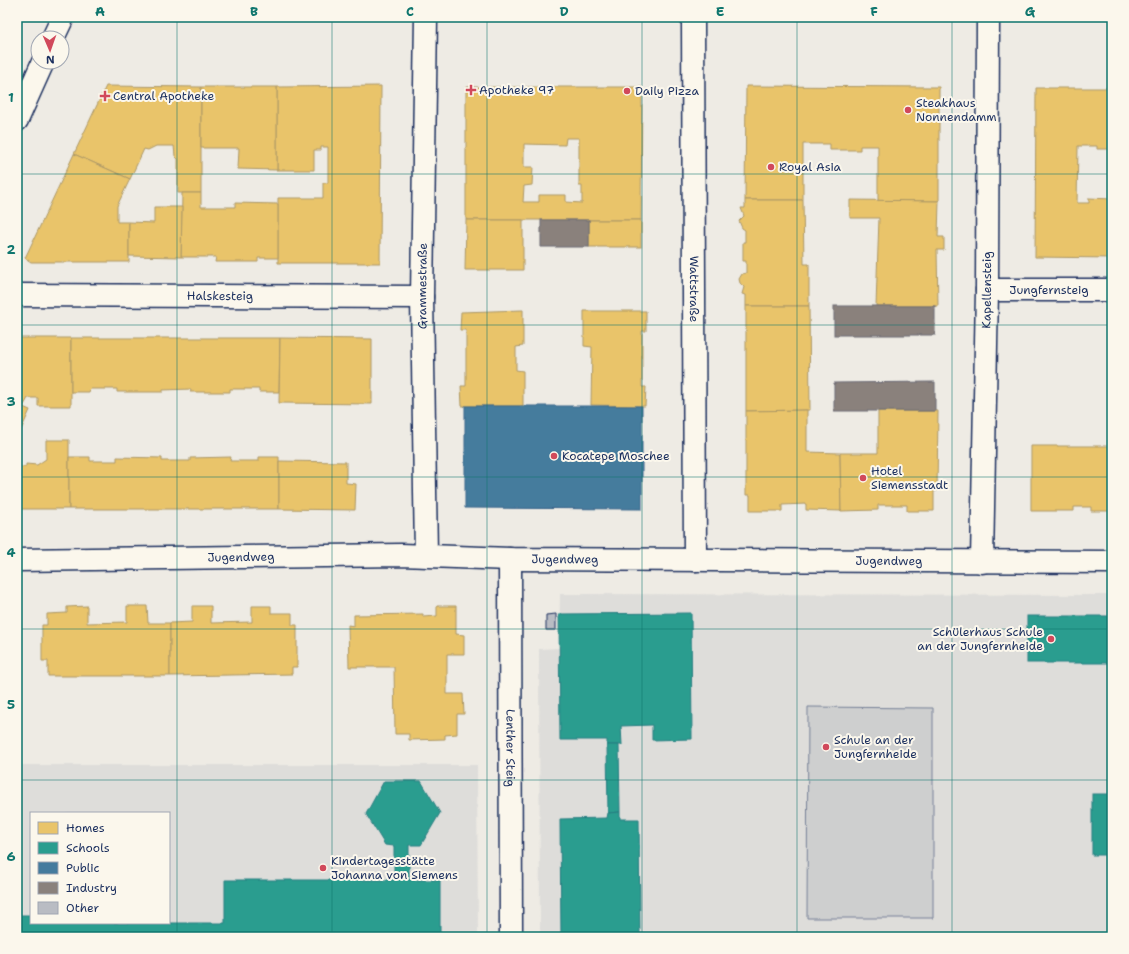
<svg xmlns="http://www.w3.org/2000/svg" width="1129" height="954" font-family="'Shantell Sans',sans-serif">
<rect width="100%" height="100%" fill="#eeebe4"/>
<filter id="ink" filterUnits="userSpaceOnUse"><feTurbulence type="fractalNoise" baseFrequency=".025" numOctaves="2"/><feDisplacementMap in="SourceGraphic" scale="8" xChannelSelector="R" yChannelSelector="G"/><feConvolveMatrix kernelMatrix="1 2 1 2 8 2 1 2 1" color-interpolation-filters="sRGB"/></filter>
<g filter="url(#ink)">
<g fill="#deddda" fill-rule="evenodd">
<polygon points="560,594 1112,595 1112,937 540,937 539,649 559,648"/>
<path d="M 17,765 L 477,765 L 478,937 L 17,937 ZM 31,813 L 169,813 L 169,923 L 31,923 Z"/>
</g>
<polygon fill="#cecfcf" stroke="#747f96" points="808,707 933,708 933,918 807,918"/>
<g fill="#e9c46a" stroke="#ab9766" fill-rule="evenodd">
<polygon points="106,86 201,87 201,193 178,193 178,159 175,156 174,146 156,146 148,150 144,149 130,179 74,154"/>
<polygon points="381,86 380,263 278,263 278,198 323,198 323,183 328,183 328,147 321,147 321,150 314,150 314,170 277,170 277,87"/>
<polygon points="746,86 939,87 939,201 878,201 878,146 860,146 860,150 830,150 830,144 803,144 803,200 745,200"/>
<polygon points="201,87 277,87 277,170 238,169 239,148 201,148"/>
<path d="M 466,87 L 642,87 L 641,220 L 466,220 ZM 566,138 L 579,138 L 579,186 L 582,186 L 582,203 L 566,202 L 566,195 L 539,195 L 539,202 L 523,202 L 524,186 L 532,185 L 533,167 L 524,167 L 524,144 L 565,145 Z"/>
<polygon points="1036,88 1112,88 1112,149 1097,149 1097,146 1078,146 1077,203 1089,203 1089,198 1112,199 1112,258 1035,257"/>
<polygon points="74,154 130,179 117,206 117,222 129,222 129,262 31,262 25,258"/>
<polygon points="182,193 201,193 201,207 235,207 235,203 278,204 278,258 258,258 258,262 215,262 216,257 181,257"/>
<polygon points="745,200 803,200 804,264 809,264 809,306 746,306 746,295 742,294 744,287 740,283 739,279 742,274 746,273 746,261 743,261 743,242 745,242 745,230 742,228 739,221 744,216 741,208 745,208"/>
<polygon points="850,200 939,201 938,237 944,237 944,250 937,250 938,306 876,306 879,218 850,218"/>
<polygon points="154,207 182,207 181,257 129,256 129,222 154,223"/>
<polygon points="466,220 523,220 523,270 465,270"/>
<rect x="589" y="220" width="52" height="27"/>
<polygon points="746,306 809,306 810,410 746,411"/>
<polygon points="523,310 523,346 516,347 516,370 523,371 523,406 462,406 461,386 466,386 466,330 460,330 461,312"/>
<polygon points="584,311 646,311 646,331 642,331 642,387 646,387 645,406 591,405 592,347 584,346"/>
<polygon points="17,338 71,338 71,406 38,406 38,398 28,398 23,407 30,410 21,430 17,428"/>
<polygon points="71,338 280,338 279,392 259,392 259,389 230,389 230,392 190,392 191,389 163,390 163,392 117,392 117,389 90,389 89,392 71,392"/>
<polygon points="280,338 372,339 372,404 279,403"/>
<polygon points="807,410 807,452 840,453 841,511 806,510 806,504 782,505 782,511 750,511 750,495 746,495 746,411"/>
<polygon points="878,411 938,411 937,491 934,491 934,511 907,511 907,505 878,505 878,510 841,511 840,453 878,453"/>
<polygon points="46,440 69,440 69,509 17,509 17,467 26,467 26,464 37,465 46,459"/>
<polygon points="1031,446 1112,446 1112,511 1091,511 1091,507 1074,507 1074,511 1031,511"/>
<polygon points="69,457 90,457 90,461 117,461 117,457 162,458 162,461 190,461 190,458 231,457 230,461 259,461 259,457 279,457 279,509 69,509"/>
<polygon points="279,461 346,462 346,483 356,484 355,510 279,509"/>
<polygon points="87,606 87,623 127,622 127,606 147,606 148,623 170,623 170,676 48,676 48,661 42,661 42,625 47,625 47,614 67,613 67,607"/>
<polygon points="192,606 211,606 211,623 252,622 252,606 271,606 271,613 292,613 292,625 297,625 297,667 292,667 292,674 170,676 170,623 192,622"/>
<polygon points="437,606 456,606 456,634 464,635 464,654 447,654 447,694 463,694 464,714 457,714 457,734 445,735 445,739 409,740 409,734 395,734 394,667 349,667 348,625 354,626 354,615 423,614 423,617 437,616"/>
</g>
<g fill="#2a9d8f" stroke="#267c80">
<polygon points="691,613 692,739 652,740 652,725 621,726 622,745 607,745 607,740 560,740 559,614"/>
<rect x="1027" y="616" width="85" height="47"/>
<polygon points="607,745 619,745 620,812 608,813"/>
<polygon points="384,781 421,781 440,813 421,845 409,845 409,880 440,880 440,937 17,937 17,915 31,915 31,923 225,923 225,880 394,880 394,846 385,845 366,814"/>
<rect x="1092" y="794" width="20" height="61"/>
<polygon points="620,812 620,819 639,819 640,937 561,937 560,819 607,818 608,813"/>
</g>
<polygon fill="#457b9d" stroke="#38648a" points="465,406 642,406 642,509 465,508"/>
<g fill="#8a817c" stroke="#696873">
<rect x="541" y="220" width="48" height="27"/>
<rect x="834" y="306" width="101" height="29"/>
<polygon points="935,382 935,411 834,411 834,383"/>
</g>
<polygon fill="#b9bcc3" stroke="#1b2f5e" points="556,614 556,630 546,630 546,615"/>
<g fill="none" stroke-linecap="round" stroke-linejoin="round">
<g stroke="#1b2f5e" stroke-width="25">
<g id="street">
<path id="s1" d="M 693,17 L 695,560"/>
<polyline points="53,38 63,17"/>
<polyline points="17,120 43,62"/>
<path id="s2" d="M 987,290 L 1112,290"/>
<path id="s3" d="M 17,295 L 422,297"/>
<path id="s4" d="M 426,555 L 422,297 L 426,17"/>
<path id="s5" d="M 510,559 L 511,937"/>
<path id="s6" d="M 17,560 L 401,555 L 510,559 L 1112,562"/>
<path id="s7" d="M 982,562 L 987,290 L 988,17"/>
</g>
</g>
<use href="#street" stroke="#fbf7ec" stroke-width="22"/>
</g>
</g>
<path fill="none" stroke="#0f766e" stroke-width="1" stroke-opacity="0.55" d="M 177,17 L 177,937M 332,17 L 332,937M 487,17 L 487,937M 642,17 L 642,937M 797,17 L 797,937M 952,17 L 952,937M 17,174 L 1112,174M 17,325 L 1112,325M 17,477 L 1112,477M 17,629 L 1112,629M 17,780 L 1112,780"/>
<g fill="#d1495b" stroke="#fbf7ec" stroke-width="1.5">
<path d="M469 84h4v4h4v4h-4v4h-4v-4h-4v-4h4z"/>
<circle cx="627" cy="91" r="4"/>
<path d="M103 90h4v4h4v4h-4v4h-4v-4h-4v-4h4z"/>
<circle cx="908" cy="110" r="4"/>
<circle cx="771" cy="167" r="4"/>
<circle cx="554" cy="456" r="4"/>
<circle cx="863" cy="478" r="4"/>
<circle cx="1051" cy="639" r="4"/>
<circle cx="826" cy="747" r="4"/>
<circle cx="323" cy="868" r="4"/>
</g>
<g text-anchor="middle" dominant-baseline="central" stroke-width="4" stroke-linejoin="round" paint-order="stroke">
<g font-size="12" fill="#1b2f5e" stroke="#fbf7ec" text-anchor="start">
<text x="479" y="90">Apotheke 97</text>
<text x="635" y="91">Daily Pizza</text>
<text x="113" y="96">Central Apotheke</text>
<text x="916" y="103">Steakhaus<tspan x="916" dy="14">Nonnendamm</tspan></text>
<text x="779" y="167">Royal Asia</text>
<text x="562" y="456">Kocatepe Moschee</text>
<text x="871" y="471">Hotel<tspan x="871" dy="14">Siemensstadt</tspan></text>
<text x="1043" y="632" text-anchor="end">Schülerhaus Schule<tspan x="1043" dy="14">an der Jungfernheide</tspan></text>
<text x="834" y="740">Schule an der<tspan x="834" dy="14">Jungfernheide</tspan></text>
<text x="331" y="861">Kindertagesstätte<tspan x="331" dy="14">Johanna von Siemens</tspan></text>
</g>
<g font-size="12" fill="#1b2f5e" stroke="#fbf7ec">
<text stroke="none"><textPath href="#s4" startOffset="269">Grammestraße</textPath></text>
<text stroke="none"><textPath href="#s1" startOffset="272">Wattstraße</textPath></text>
<text stroke="none"><textPath href="#s7" startOffset="272">Kapellensteig</textPath></text>
<text stroke="none"><textPath href="#s2" startOffset="62">Jungfernsteig</textPath></text>
<text stroke="none"><textPath href="#s3" startOffset="203">Halskesteig</textPath></text>
<text stroke="none"><textPath href="#s6" startOffset="224">Jugendweg</textPath></text>
<text stroke="none"><textPath href="#s6" startOffset="548">Jugendweg</textPath></text>
<text stroke="none"><textPath href="#s6" startOffset="872">Jugendweg</textPath></text>
<text stroke="none"><textPath href="#s5" startOffset="189">Lenther Steig</textPath></text>
</g>
</g>
<rect width="1129" height="954" fill="none" stroke="#fbf7ec" stroke-width="44"/>
<rect x="30" y="812" width="140" height="112" fill="#fbf7ec" stroke="#a1a7b3"/>
<rect x="38" y="822" width="20" height="12" fill="#e9c46a" stroke="#a1a7b3"/>
<text x="66" y="832" font-size="12" fill="#1b2f5e">Homes</text>
<rect x="38" y="842" width="20" height="12" fill="#2a9d8f" stroke="#a1a7b3"/>
<text x="66" y="852" font-size="12" fill="#1b2f5e">Schools</text>
<rect x="38" y="862" width="20" height="12" fill="#457b9d" stroke="#a1a7b3"/>
<text x="66" y="872" font-size="12" fill="#1b2f5e">Public</text>
<rect x="38" y="882" width="20" height="12" fill="#8a817c" stroke="#a1a7b3"/>
<text x="66" y="892" font-size="12" fill="#1b2f5e">Industry</text>
<rect x="38" y="902" width="20" height="12" fill="#b9bcc3" stroke="#a1a7b3"/>
<text x="66" y="912" font-size="12" fill="#1b2f5e">Other</text>
<g transform="translate(50 50) rotate(178)"><circle r="19" fill="#fbf7ec" stroke="#a1a7b3"/>
<path d="M0-3L7 15L0 10L-7 15Z" fill="#d1495b"/>
<text y="-6" font-size="11" font-weight="bold" text-anchor="middle" fill="#1b2f5e">N</text>
</g>
<rect x="22" y="22" width="1085" height="910" fill="none" stroke="#0f766e" stroke-width="1.5"/>
<g font-size="13" text-anchor="middle" font-weight="bold" fill="#0f766e">
<text x="100" y="16">A</text>
<text x="254" y="16">B</text>
<text x="410" y="16">C</text>
<text x="564" y="16">D</text>
<text x="720" y="16">E</text>
<text x="874" y="16">F</text>
<text x="1030" y="16">G</text>
<text x="11" y="102">1</text>
<text x="11" y="254">2</text>
<text x="11" y="406">3</text>
<text x="11" y="557">4</text>
<text x="11" y="709">5</text>
<text x="11" y="861">6</text>
</g>
</svg>
